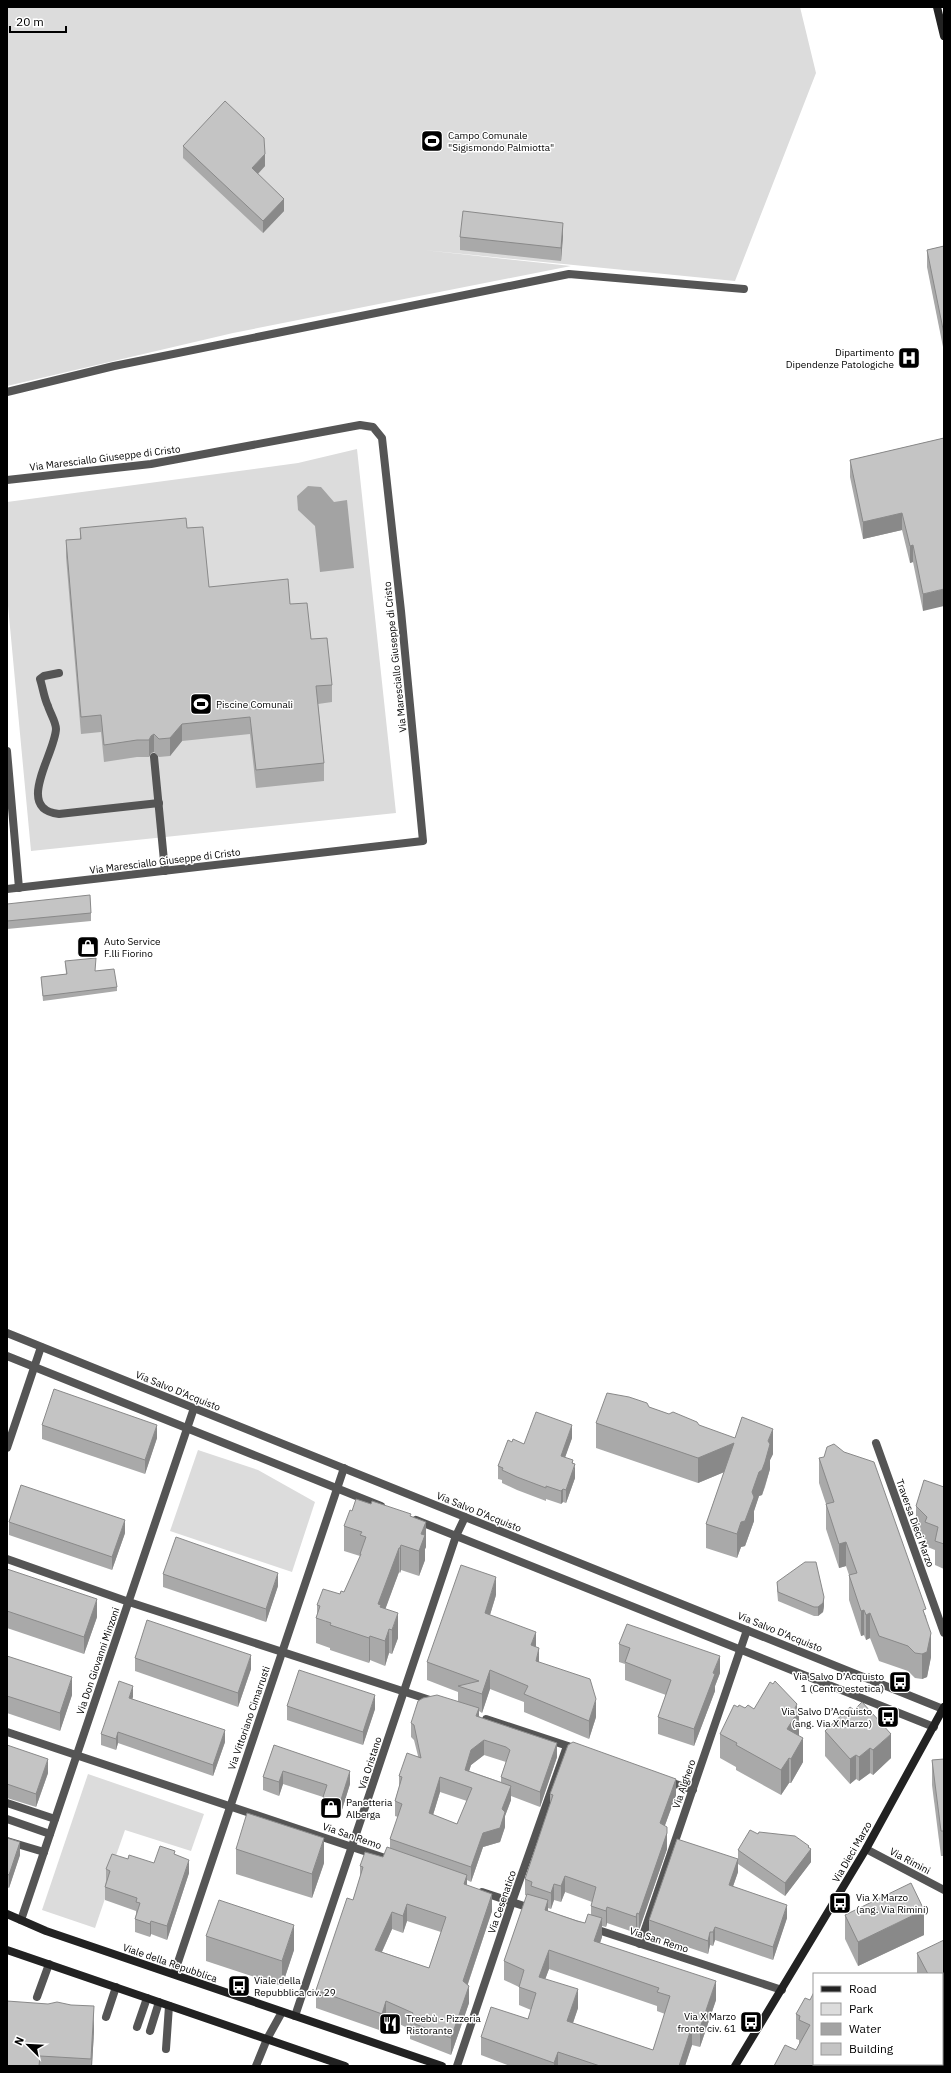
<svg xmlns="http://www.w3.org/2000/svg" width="951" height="2073" font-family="'IBM Plex Sans',sans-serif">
<rect width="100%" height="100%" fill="#fff"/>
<g fill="#dcdcdc">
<polygon points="7,7 800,7 816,73 735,281 423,250 571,266 233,333 7,386"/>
<polygon points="357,449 396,813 31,851 7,595 7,502 298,463"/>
<polygon points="198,1450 258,1470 315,1502 292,1572 170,1531"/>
<polygon points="88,1774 204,1814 191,1851 125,1830 112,1867 110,1884 95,1928 42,1910"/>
</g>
<polygon fill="#a3a3a3" points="308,486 321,487 334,502 347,500 354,568 320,572 315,526 298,510 297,496"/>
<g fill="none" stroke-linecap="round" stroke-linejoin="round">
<g stroke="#555" stroke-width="8">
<polyline points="154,757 165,871"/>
<polyline points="7,1803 55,1819"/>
<polyline points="7,1819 50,1834"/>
<polyline points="7,1841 44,1852"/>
<polyline points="37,1997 49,1964"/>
<polyline points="106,2017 116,1987"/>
<polyline points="137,2027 147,1998"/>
<polyline points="150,2031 159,2002"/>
<polyline points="166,2049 169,2006"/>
<polyline points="256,2066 267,2039 282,2012"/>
</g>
<path stroke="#555" stroke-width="8" d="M 59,673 L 44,676 L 40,679 C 43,688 44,698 48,706 C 50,713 56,722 56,729 C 55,754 14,809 59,814 L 159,803"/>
<g stroke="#555" stroke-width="8">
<polyline points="7,392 114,366 569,274 744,289"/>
<polyline points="7,480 151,464 360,425 373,427 382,438 401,611 423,841 7,889"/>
<polyline points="7,751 19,888"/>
<polyline points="876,1443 944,1633"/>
<polyline points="7,1448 41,1347"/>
<polyline points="7,1559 129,1602 433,1701"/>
<polyline points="486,1719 577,1749"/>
<polyline points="7,1732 391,1860"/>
<polyline points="667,1781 693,1790"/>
<polyline points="866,1849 944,1890"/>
<polyline points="482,1892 533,1909"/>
<polyline points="21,1920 194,1408"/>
<polyline points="592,1928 782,1990"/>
<polyline points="640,1944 747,1630"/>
<polyline points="174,1974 344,1468"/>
<polyline points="295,2016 456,1536 465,1517"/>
<polyline points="457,2066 512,1902 567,1746"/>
</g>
<g stroke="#555" stroke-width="8">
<polyline points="7,1333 943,1709"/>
<polyline points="7,1356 381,1506"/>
<polyline points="416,1520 934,1727"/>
</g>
<g stroke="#222" stroke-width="8">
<polyline points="937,7 944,36"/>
<polyline points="7,1914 46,1931 442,2066"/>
<polyline points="7,1950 345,2066"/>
<polyline points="735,2066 866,1849 944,1707"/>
</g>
</g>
<g fill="#a9a9a9" fill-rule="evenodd">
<polygon points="183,146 265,166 258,174 284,211 263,233 183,158"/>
<polygon points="563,236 561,261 460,250 460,237"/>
<polygon points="944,246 944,352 927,267 927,250"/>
<polygon points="944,438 923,611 913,562 910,563 902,530 863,539 850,477 850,460"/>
<polygon points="80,528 187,528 209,587 290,604 311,639 332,685 332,702 318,704 324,763 324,781 256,788 250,734 182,741 170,756 159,757 154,752 151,753 149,757 137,757 104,762 101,732 81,734 66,557 66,540 80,539"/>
<polygon points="7,904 91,913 91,921 7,929"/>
<polygon points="65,961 95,971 117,987 117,991 43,1001 41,977 66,974"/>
<polygon points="649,1407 699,1425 773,1454 770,1460 770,1469 765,1487 762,1495 759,1496 754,1511 754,1521 745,1546 741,1547 737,1558 706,1548 706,1524 724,1472 698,1483 596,1448 596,1423"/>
<polygon points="42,1425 157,1438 145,1474 42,1439"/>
<polygon points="572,1438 565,1457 573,1464 575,1478 566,1503 563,1502 561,1504 546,1499 546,1501 517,1490 502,1483 502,1480 498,1479 498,1466 512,1442 524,1444"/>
<polygon points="819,1458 926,1616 931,1657 927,1677 922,1679 915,1678 908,1671 879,1661 870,1638 866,1640 864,1635 861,1636 849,1600 849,1575 846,1566 839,1568 826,1529 826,1504 819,1483"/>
<polygon points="944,1487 944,1569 935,1565 935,1550 925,1546 925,1539 916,1530 916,1506"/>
<polygon points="352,1511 411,1517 426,1547 425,1549 425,1560 419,1576 401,1570 400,1573 399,1572 385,1609 398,1638 392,1654 389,1653 385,1666 370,1660 369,1663 330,1650 330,1648 316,1643 316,1618 317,1616 317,1605 344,1592 360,1558 360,1556 344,1551 344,1526"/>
<polygon points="9,1522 125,1533 112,1570 9,1535"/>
<polygon points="7,1569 97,1617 84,1654 7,1628"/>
<polygon points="163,1574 278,1586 266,1622 163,1587"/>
<polygon points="777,1582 824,1606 823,1612 818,1616 814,1616 778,1601 777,1590"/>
<path d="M 496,1595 L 490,1615 L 536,1647 L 539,1662 L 596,1717 L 589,1739 L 524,1712 L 524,1702 L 490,1689 L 482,1713 L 479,1711 L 479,1716 L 557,1757 L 540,1807 L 511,1796 L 511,1800 L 505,1816 L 505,1827 L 500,1842 L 483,1847 L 471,1882 L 467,1880 L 467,1885 L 492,1911 L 468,1984 L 469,2003 L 451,2055 L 410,2039 L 410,2029 L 386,2018 L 382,2031 L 316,2008 L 316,1990 L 353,1900 L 360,1877 L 360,1866 L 383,1857 L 390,1848 L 390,1839 L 398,1817 L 395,1816 L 395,1801 L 399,1787 L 399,1776 L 418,1756 L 414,1740 L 411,1737 L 411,1723 L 458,1701 L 458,1692 L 427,1680 L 427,1662 ZM 484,1755 L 506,1762 L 501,1777 L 501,1782 L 469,1771 L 471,1765 ZM 440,1792 L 467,1801 L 457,1824 L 433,1815 ZM 407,1921 L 441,1932 L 429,1968 L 382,1952 L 392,1929 L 403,1933 Z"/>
<polygon points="619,1644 720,1673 715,1686 715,1691 694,1746 658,1734 658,1717 666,1695 625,1680 625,1664 619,1662"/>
<polygon points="7,1656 72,1695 60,1731 7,1713"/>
<polygon points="135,1658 251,1669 238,1707 135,1671"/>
<polygon points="133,1697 132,1699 225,1742 213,1776 118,1743 116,1750 101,1745 101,1734"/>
<polygon points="287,1706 375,1709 363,1745 287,1720"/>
<polygon points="738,1707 754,1709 797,1709 798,1735 803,1762 791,1783 789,1783 781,1795 736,1770 736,1767 720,1758 720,1734"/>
<polygon points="850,1707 891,1758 873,1775 870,1773 859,1781 856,1779 850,1784 825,1756 825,1731"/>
<polygon points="7,1745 48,1773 36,1807 7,1798"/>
<polygon points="274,1745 350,1784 340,1816 323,1810 323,1797 283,1784 279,1796 263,1790 263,1777"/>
<polygon points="944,1759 944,1856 941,1856 932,1785 932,1760"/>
<path d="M 550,1794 L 676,1795 L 665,1825 L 667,1843 L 667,1849 L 639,1930 L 637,1929 L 636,1933 L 607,1923 L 606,1927 L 602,1926 L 602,1937 L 600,1943 L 716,2000 L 700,2047 L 692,2045 L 685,2066 L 510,2066 L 481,2055 L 481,2037 L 528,2019 L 531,2010 L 519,2005 L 519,1987 L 504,1980 L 504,1961 L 527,1896 L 525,1895 L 525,1879 L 550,1804 ZM 565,1892 L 592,1902 L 591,1906 L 591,1915 L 585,1923 L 548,1911 L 548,1908 L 551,1909 L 554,1900 L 561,1902 ZM 549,1969 L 657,2006 L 657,2011 L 665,2014 L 653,2050 L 573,2023 L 578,2008 L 545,1979 Z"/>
<polygon points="758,1834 809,1848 811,1862 785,1896 738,1864 738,1872 733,1886 787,1918 773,1960 715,1940 713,1946 710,1945 708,1954 649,1934 649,1920 738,1859 738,1850"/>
<polygon points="7,1838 20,1855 9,1888 7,1887"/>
<polygon points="236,1849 324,1863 312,1898 236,1874"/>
<polygon points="175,1855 189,1873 167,1940 151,1934 150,1937 135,1932 135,1919 136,1914 136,1911 105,1900 105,1887 106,1881 106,1869 128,1859 154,1863"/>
<polygon points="845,1915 924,1935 858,1966 845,1939"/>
<polygon points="206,1936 294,1950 282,1986 206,1961"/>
<polygon points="917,1953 942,1974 917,1974"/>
<polygon points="810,2000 814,2064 866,2064 865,2066 774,2066 796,2050 799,2044 799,2040 796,2039 796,2014"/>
<polygon points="94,2031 92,2066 7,2066"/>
</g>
<g fill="#898989">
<polygon points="265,154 265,166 252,180 252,168"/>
<polygon points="284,199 284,211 263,233 263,221"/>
<polygon points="563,223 563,236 561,261 561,248"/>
<polygon points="902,513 902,530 863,539 863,522"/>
<polygon points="913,545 913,562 910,563 910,546"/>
<polygon points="944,589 944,606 923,611 923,594"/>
<polygon points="182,724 182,741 170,756 170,738"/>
<polygon points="154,734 154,752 151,753 149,757 149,740 151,736"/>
<polygon points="157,1425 157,1438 145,1474 145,1460"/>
<polygon points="572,1425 572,1438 561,1469 561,1456"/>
<polygon points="773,1429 773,1454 770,1460 770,1469 762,1495 759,1496 754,1511 754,1521 745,1546 741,1547 737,1558 737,1534 768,1441"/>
<polygon points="734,1443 734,1468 698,1483 698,1458"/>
<polygon points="573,1460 573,1472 575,1464 575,1478 566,1503 566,1490"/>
<polygon points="563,1489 563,1502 561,1504 561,1491"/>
<polygon points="125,1520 125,1533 112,1570 112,1557"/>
<polygon points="426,1522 426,1547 425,1549 425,1560 419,1576 419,1551 421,1534"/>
<polygon points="846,1542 846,1566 839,1568 839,1544"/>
<polygon points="401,1545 401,1570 400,1573 400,1548"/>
<polygon points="399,1548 399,1572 381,1621 378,1604"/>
<polygon points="278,1573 278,1586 266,1622 266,1609"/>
<polygon points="496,1577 496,1595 485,1631 485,1613"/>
<polygon points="824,1597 824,1606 823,1612 818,1616 818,1607"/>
<polygon points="97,1599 97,1617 84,1654 84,1637"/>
<polygon points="864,1610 864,1635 861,1636 861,1611"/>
<polygon points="398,1613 398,1638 392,1654 392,1630"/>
<polygon points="870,1613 870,1638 866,1640 866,1615"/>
<polygon points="389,1629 389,1653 385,1666 385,1641"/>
<polygon points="536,1632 536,1650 531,1645"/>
<polygon points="931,1633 931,1657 927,1677 922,1679 922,1654"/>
<polygon points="370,1636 370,1660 369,1663 369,1638"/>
<polygon points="539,1648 539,1666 536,1661"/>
<polygon points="251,1655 251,1669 238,1707 238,1693"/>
<polygon points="720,1656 720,1673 715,1686 715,1691 694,1746 694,1729 713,1673"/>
<polygon points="490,1670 490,1689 482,1713 482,1694"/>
<polygon points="72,1677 72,1695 60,1731 60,1713"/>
<polygon points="133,1686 133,1697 129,1710 129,1698"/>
<polygon points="375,1695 375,1709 363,1745 363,1732"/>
<polygon points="596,1699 596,1717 589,1739 589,1721"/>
<polygon points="797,1704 797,1713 799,1710 799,1735 787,1754 787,1729"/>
<polygon points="479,1708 479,1723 476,1716"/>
<polygon points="225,1730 225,1742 213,1776 213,1765"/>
<polygon points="118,1732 118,1743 116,1750 116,1739"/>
<polygon points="891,1734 891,1758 873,1775 873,1750"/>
<polygon points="803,1738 803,1762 791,1783 791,1759"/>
<polygon points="484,1740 484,1755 471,1765 465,1784 465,1770 471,1750"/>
<polygon points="557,1743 557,1757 540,1807 540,1792"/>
<polygon points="870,1748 870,1773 859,1781 859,1757"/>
<polygon points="856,1755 856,1779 850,1784 850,1759"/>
<polygon points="789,1758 789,1783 781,1795 781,1770"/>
<polygon points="48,1759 48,1773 36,1807 36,1794"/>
<polygon points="283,1771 283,1784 279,1796 279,1782"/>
<polygon points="350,1771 350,1784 340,1816 340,1803"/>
<polygon points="440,1777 440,1792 429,1828 429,1813"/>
<polygon points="676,1779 676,1795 660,1839 660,1823"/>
<polygon points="511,1786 511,1800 505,1816 505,1827 500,1842 483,1847 471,1882 471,1867 483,1833 502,1809"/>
<polygon points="667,1827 667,1849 639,1930 639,1914"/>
<polygon points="324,1838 324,1863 312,1898 312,1874"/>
<polygon points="20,1842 20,1855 9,1888 9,1875"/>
<polygon points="809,1846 809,1851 811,1849 811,1862 785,1896 785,1883"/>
<polygon points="738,1859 738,1872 729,1898 729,1885"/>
<polygon points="189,1860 189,1873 167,1940 167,1926"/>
<polygon points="467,1875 467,1892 464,1884"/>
<polygon points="565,1876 565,1892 561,1902 561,1886"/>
<polygon points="554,1884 554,1900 551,1909 551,1893"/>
<polygon points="492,1894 492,1911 463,1998 463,1981"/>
<polygon points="548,1900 548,1919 545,1910"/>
<polygon points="407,1904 407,1921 403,1933 403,1916"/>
<polygon points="787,1905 787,1918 773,1960 773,1947"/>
<polygon points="607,1907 607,1923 606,1927 606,1911"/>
<polygon points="924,1910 924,1935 858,1966 858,1942"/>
<polygon points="392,1912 392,1929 375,1967 375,1950"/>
<polygon points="637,1913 637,1929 636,1933 636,1917"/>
<polygon points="602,1918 602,1937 594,1960 594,1941"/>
<polygon points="151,1921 151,1934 150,1937 150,1924"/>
<polygon points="294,1925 294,1950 282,1986 282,1961"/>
<polygon points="715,1927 715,1940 713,1946 713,1932"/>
<polygon points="710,1932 710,1945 708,1954 708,1941"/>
<polygon points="549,1950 549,1969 539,1996 539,1977"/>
<polygon points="944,1973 944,1998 942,1999 942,1974"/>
<polygon points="716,1981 716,2000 700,2047 700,2028"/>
<polygon points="469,1986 469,2003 451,2055 451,2038"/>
<polygon points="578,1989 578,2008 567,2040 567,2021"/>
<polygon points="386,2001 386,2018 382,2031 382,2014"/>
<polygon points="94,2006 94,2031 92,2066 91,2066"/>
<polygon points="692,2026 692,2045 685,2066 679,2066"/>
<polygon points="558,2052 558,2066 554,2066 554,2063"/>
<polygon points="853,2064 866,2064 865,2066 852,2066"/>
</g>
<g fill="#c4c4c4" stroke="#898989" fill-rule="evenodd">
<polygon points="225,101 264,138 265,154 252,168 284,199 263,221 183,146"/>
<polygon points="463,211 563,223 561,248 460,237"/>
<polygon points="944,246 944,334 927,250"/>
<polygon points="944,438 944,589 923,594 913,545 910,546 902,513 863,522 850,460"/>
<polygon points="186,518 187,528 203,527 209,587 288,579 290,604 307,603 311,639 327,638 332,685 316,686 324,763 256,770 250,717 182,724 170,738 159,739 154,734 151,736 149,740 137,740 104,745 101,715 81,717 66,540 81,539 80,528"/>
<polygon points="90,895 91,913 7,921 7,904"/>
<polygon points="96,958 95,971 114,969 117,987 43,996 41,977 67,974 65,961"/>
<polygon points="54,1389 157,1425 145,1460 42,1425"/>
<polygon points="607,1393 629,1397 647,1403 649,1407 669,1414 673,1412 697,1422 699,1425 735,1438 742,1417 773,1429 768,1441 770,1444 765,1462 762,1470 759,1472 752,1492 754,1497 745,1521 741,1522 737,1534 706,1524 734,1443 698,1458 596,1423"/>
<polygon points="536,1412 572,1425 561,1456 573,1460 572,1463 575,1464 566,1490 563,1489 561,1491 546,1486 546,1488 517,1477 502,1470 503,1468 498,1466 508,1440 512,1442 513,1439 524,1444"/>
<polygon points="834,1444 844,1452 874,1462 926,1609 923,1610 931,1633 927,1652 922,1654 915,1653 908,1646 879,1636 870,1613 866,1615 864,1610 861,1611 849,1575 857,1573 846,1542 839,1544 826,1504 834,1502 819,1458 824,1457 827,1447"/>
<polygon points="924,1480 944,1487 944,1544 935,1541 938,1527 925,1522 927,1517 916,1506"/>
<polygon points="21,1485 125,1520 112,1557 9,1522"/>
<polygon points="356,1499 371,1504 372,1501 411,1514 410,1516 426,1522 421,1534 425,1535 419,1551 401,1545 400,1548 399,1548 378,1604 381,1605 380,1607 398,1613 392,1630 389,1629 385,1641 370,1636 369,1638 330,1625 331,1623 316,1618 320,1606 317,1605 323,1589 340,1594 341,1591 344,1592 361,1554 360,1554 366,1537 360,1535 362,1532 344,1526 350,1510 352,1511"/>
<polygon points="176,1537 278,1573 266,1609 163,1574"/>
<polygon points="805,1562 816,1562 824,1597 823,1603 818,1607 814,1607 778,1592 777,1582"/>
<polygon points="461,1565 496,1577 485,1613 536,1632 531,1645 539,1648 536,1661 590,1679 596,1699 589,1721 524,1694 528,1686 490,1670 482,1694 458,1686 479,1681 427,1662"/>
<polygon points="7,1569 97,1599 84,1637 7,1611"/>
<polygon points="147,1620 251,1655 238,1693 135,1658"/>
<polygon points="627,1624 720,1656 713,1673 715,1674 694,1729 658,1717 671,1680 625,1662 630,1648 619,1644"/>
<polygon points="7,1656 72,1677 60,1713 7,1696"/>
<polygon points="299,1670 375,1695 363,1732 287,1706"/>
<polygon points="119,1681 133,1686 129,1698 225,1730 213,1765 118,1732 116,1739 101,1734"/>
<polygon points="775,1681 797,1704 795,1708 799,1710 787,1729 803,1738 791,1759 789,1758 781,1770 736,1745 737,1743 720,1734 734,1705 738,1707 739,1705 745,1708 748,1705 754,1709 770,1682 773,1684"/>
<path d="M 437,1695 L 479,1708 L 476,1716 L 557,1743 L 540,1792 L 501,1777 L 510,1750 L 506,1747 L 484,1740 L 471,1750 L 465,1770 L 511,1786 L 502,1809 L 505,1812 L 500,1828 L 483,1833 L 471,1867 L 390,1839 L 402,1804 L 395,1801 L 402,1777 L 399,1776 L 407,1753 L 421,1758 L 414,1725 L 411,1723 L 418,1701 L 423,1698 ZM 440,1777 L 472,1788 L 457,1824 L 429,1813 Z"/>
<polygon points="862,1702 891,1734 873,1750 870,1748 859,1757 856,1755 850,1759 825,1731 850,1707 854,1710"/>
<polygon points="573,1742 676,1779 660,1823 667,1827 667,1833 639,1914 637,1913 636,1917 607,1907 606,1911 591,1906 596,1887 565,1876 561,1886 554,1884 551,1893 531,1886 532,1882 525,1879 553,1795 550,1794 568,1745"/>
<polygon points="7,1745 48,1759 36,1794 7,1784"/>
<polygon points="274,1745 350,1771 340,1803 323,1797 327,1785 283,1771 279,1782 263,1777"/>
<polygon points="944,1759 944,1831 941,1831 932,1760"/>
<polygon points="247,1813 324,1838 312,1874 236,1849"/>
<polygon points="750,1830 758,1834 759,1832 795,1836 809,1846 808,1847 811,1849 785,1883 738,1850"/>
<polygon points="7,1838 20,1842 9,1875 7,1874"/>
<polygon points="677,1839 738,1859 729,1885 787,1905 773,1947 715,1927 713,1932 710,1932 708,1941 649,1920"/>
<polygon points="160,1846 175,1851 174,1854 189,1860 167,1926 151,1921 150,1924 135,1919 140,1903 136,1902 137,1898 105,1887 110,1871 106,1869 112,1854 128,1859 129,1855 154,1863"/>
<path d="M 387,1847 L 467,1875 L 464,1884 L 492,1894 L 463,1981 L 469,1986 L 451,2038 L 410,2022 L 413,2013 L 386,2001 L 382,2014 L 316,1990 L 347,1898 L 353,1900 L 363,1867 L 360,1866 L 365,1852 L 383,1857 ZM 407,1904 L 446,1917 L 429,1968 L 375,1950 L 392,1912 L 403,1916 Z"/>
<polygon points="911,1883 924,1910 858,1942 845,1915"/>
<path d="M 527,1894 L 548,1900 L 545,1910 L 577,1921 L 585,1923 L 588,1914 L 602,1918 L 594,1941 L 716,1981 L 700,2028 L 692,2026 L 679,2066 L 600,2066 L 558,2052 L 554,2063 L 481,2037 L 491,2007 L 528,2019 L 536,1993 L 519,1987 L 524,1970 L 504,1961 ZM 549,1950 L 659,1988 L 657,1992 L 670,1996 L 653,2050 L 567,2021 L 578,1989 L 539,1977 Z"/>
<polygon points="219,1900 294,1925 282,1961 206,1936"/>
<polygon points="944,1940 944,1973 942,1974 928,1974 917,1953"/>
<polygon points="814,1992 814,2064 853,2064 852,2066 774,2066 785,2045 796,2050 810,2025 799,2020 800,2016 796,2014 805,1998 810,2000"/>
<polygon points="7,2001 48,2004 57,2002 71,2005 94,2006 91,2059 40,2056 39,2066 7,2066"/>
<polygon points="942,2055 944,2056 944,2066 915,2066 916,2064 942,2064"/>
</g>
<defs>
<g id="stadium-square" transform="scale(1.15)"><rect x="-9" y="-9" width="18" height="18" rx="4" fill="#000" stroke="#fff"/><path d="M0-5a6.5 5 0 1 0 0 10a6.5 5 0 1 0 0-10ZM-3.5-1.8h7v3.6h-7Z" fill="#fff"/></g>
<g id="hospital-square" transform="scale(1.15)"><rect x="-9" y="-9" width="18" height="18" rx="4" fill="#000" stroke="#fff"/><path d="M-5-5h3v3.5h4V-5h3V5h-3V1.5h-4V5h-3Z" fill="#fff"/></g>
<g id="shop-square" transform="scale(1.15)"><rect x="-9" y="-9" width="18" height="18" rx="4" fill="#000" stroke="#fff"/><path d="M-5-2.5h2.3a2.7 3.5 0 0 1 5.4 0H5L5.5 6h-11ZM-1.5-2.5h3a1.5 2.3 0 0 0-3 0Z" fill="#fff"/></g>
<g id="bus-square" transform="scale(1.15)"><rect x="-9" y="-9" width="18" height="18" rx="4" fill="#000" stroke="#fff"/><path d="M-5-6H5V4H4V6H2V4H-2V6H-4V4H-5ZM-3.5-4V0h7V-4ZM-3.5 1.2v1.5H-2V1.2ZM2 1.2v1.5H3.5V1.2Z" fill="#fff"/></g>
<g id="restaurant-square" transform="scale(1.15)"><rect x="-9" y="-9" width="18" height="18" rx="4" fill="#000" stroke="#fff"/><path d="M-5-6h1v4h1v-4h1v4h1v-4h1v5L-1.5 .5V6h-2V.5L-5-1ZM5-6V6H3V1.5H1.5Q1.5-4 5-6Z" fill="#fff"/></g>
</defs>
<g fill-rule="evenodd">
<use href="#stadium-square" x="432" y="141"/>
<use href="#hospital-square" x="909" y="358"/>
<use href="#stadium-square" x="201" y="704"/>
<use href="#shop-square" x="88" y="947"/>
<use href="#bus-square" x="900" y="1682"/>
<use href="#bus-square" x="888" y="1717"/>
<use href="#shop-square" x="331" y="1808"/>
<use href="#bus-square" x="840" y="1903"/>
<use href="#bus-square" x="239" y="1986"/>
<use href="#bus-square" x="751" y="2022"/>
<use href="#restaurant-square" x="390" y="2024"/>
</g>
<g text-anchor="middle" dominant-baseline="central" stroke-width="3" stroke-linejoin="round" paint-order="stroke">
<g font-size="10" fill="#000" stroke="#fff" text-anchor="start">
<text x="448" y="135">Campo Comunale<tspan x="448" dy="12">"Sigismondo Palmiotta"</tspan></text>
<text x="894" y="352" text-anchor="end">Dipartimento<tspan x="894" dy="12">Dipendenze Patologiche</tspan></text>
<text x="216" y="704">Piscine Comunali</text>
<text x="104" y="941">Auto Service<tspan x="104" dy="12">F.lli Fiorino</tspan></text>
<text x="884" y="1676" text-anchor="end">Via Salvo D’Acquisto<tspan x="884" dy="12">1 (Centro estetica)</tspan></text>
<text x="872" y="1711" text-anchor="end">Via Salvo D’Acquisto<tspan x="872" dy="12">(ang. Via X Marzo)</tspan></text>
<text x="346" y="1802">Panetteria<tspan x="346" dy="12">Alberga</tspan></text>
<text x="856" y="1897">Via X Marzo<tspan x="856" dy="12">(ang. Via Rimini)</tspan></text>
<text x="254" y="1980">Viale della<tspan x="254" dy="12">Repubblica civ. 29</tspan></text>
<text x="736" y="2016" text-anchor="end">Via X Marzo<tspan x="736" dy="12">fronte civ. 61</tspan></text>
<text x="406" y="2018">Treebù - Pizzeria<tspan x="406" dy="12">Ristorante</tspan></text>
</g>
<g font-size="10" fill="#000" stroke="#fff">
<text transform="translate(105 458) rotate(-7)">Via Maresciallo Giuseppe di Cristo</text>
<text transform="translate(395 657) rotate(-96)">Via Maresciallo Giuseppe di Cristo</text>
<text transform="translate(165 861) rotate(-7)">Via Maresciallo Giuseppe di Cristo</text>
<text transform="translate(178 1391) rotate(22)">Via Salvo D'Acquisto</text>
<text transform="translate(479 1512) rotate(22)">Via Salvo D'Acquisto</text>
<text transform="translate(915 1523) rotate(70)">Traversa Dieci Marzo</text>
<text transform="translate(780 1632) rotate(22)">Via Salvo D'Acquisto</text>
<text transform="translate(98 1661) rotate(-71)">Via Don Giovanni Minzoni</text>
<text transform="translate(249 1718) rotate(-71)">Via Vittoriano Cimarrusti</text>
<text transform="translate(370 1763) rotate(-72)">Via Oristano</text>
<text transform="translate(684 1784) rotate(-71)">Via Alghero</text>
<text transform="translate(352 1836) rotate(19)">Via San Remo</text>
<text transform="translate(852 1852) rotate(-60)">Via Dieci Marzo</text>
<text transform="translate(910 1861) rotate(28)">Via Rimini</text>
<text transform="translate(502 1902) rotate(-71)">Via Cesenatico</text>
<text transform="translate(659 1940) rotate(18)">Via San Remo</text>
<text transform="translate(170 1963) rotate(19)">Viale della Repubblica</text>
</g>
</g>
<rect width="951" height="2073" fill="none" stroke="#000000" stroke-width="16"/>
<rect x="813" y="1973" width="130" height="92" fill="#ffffff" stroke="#999999"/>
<rect x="821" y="1986" width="20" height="6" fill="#222222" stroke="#999999"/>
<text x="849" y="1993" font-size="12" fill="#000000">Road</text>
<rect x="821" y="2003" width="20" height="12" fill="#dcdcdc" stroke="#999999"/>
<text x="849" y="2013" font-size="12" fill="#000000">Park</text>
<rect x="821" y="2023" width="20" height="12" fill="#a3a3a3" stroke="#999999"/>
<text x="849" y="2033" font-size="12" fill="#000000">Water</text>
<rect x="821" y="2043" width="20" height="12" fill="#c4c4c4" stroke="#999999"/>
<text x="849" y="2053" font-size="12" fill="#000000">Building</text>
<g transform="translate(28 2045) rotate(294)" stroke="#ffffff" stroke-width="3" paint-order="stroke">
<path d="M0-3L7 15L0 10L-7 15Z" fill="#000000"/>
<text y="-6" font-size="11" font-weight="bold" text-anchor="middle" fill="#000000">N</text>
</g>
<path d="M10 26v6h56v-6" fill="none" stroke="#000000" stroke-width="2"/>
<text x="16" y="26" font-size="12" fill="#000000" stroke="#ffffff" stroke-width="3" paint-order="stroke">20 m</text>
</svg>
